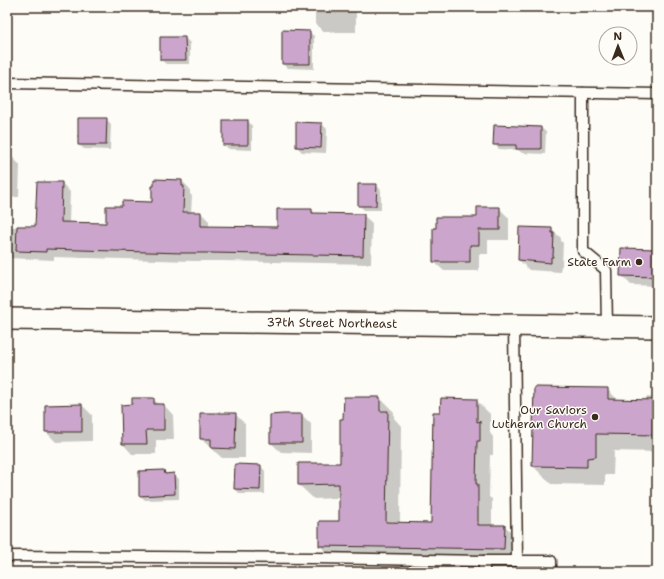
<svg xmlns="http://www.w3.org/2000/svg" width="664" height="579" font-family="'Shantell Sans',sans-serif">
<rect width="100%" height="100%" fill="#fdfcf7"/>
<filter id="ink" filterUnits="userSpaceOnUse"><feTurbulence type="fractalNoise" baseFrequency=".025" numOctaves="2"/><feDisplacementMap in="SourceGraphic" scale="8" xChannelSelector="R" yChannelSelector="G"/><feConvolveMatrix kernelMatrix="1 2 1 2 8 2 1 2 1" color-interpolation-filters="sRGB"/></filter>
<g filter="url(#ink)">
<g fill="#0003">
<polygon points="315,7 356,7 356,32 324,32 315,23"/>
<polygon points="309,32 314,36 314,69 288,68 283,64"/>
<polygon points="161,38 185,38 190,43 190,64 166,64 161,60"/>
<polygon points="106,119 111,124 110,150 84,149 79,145"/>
<polygon points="248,121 252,126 252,150 229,149 224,145"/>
<polygon points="322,124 327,129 326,153 302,152 297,147"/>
<polygon points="541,128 546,132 545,154 522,153 518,150 499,149 494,144"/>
<polygon points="7,157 12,157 20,165 19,197 7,197"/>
<polygon points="182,181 190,189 190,194 192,196 191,213 201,213 209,221 209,227 278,228 312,210 315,214 363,215 372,223 371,264 221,261 191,261 54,257 54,260 7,258 7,227 36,227 62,183 70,192 69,223 107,224 123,207 153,203"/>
<polygon points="376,185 381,190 381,210 364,210 359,205"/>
<polygon points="499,208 509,218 509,240 488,240 488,254 479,254 479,271 444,271 434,262 478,218"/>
<polygon points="551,229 561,238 561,241 563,243 562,266 561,266 560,272 529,270 519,260"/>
<polygon points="657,250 657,286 631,285 621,275"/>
<polygon points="535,388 607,389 618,400 645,401 646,397 657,398 657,452 614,451 613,475 605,475 605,485 551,484 533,466"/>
<polygon points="380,398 394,412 394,418 401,426 400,523 432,524 441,413 476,400 490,414 490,433 493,437 493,455 490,455 489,497 492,499 492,526 505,526 519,540 518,562 334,560 320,546 340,522 340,498 314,499 299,485 341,464"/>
<polygon points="153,399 160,405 164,405 173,415 174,440 156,440 156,454 132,454 123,444 133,405"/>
<polygon points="82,405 92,415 92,441 56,442 46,432 46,406"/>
<polygon points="235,414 245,424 245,458 222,458 201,439"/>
<polygon points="302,415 311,424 311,453 281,452 271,443"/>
<polygon points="261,466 265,471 265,494 240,494 235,489"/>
<polygon points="164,471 167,475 174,474 179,479 179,499 145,500 140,495"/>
</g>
<g fill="#cca5cc" stroke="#3b2a1e">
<polygon points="282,30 310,31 310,64 282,64"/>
<polygon points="160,37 185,37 186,60 160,60"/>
<polygon points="78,118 107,118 106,145 78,145"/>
<rect x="223" y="120" width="25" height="25"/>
<polygon points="296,122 322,123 321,148 296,147"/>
<polygon points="494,125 541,127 541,149 516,149 516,145 493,145"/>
<polygon points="154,179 182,180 182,186 184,186 183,212 201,212 201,226 277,227 277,209 312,209 312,213 364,214 363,256 212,253 182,253 46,249 46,252 16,251 17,226 35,226 37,182 62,182 61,222 106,223 106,206 122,206 122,201 152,202 152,186 154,186"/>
<polygon points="358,184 377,184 376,206 358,206"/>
<polygon points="477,207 500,207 500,230 479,230 479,245 470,245 470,262 433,262 433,228 436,228 436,217 477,217"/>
<polygon points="519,227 552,228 552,233 554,233 553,257 551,257 551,263 518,260"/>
<polygon points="621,248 657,249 657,277 620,276"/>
<polygon points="534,387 608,388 608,399 657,400 657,435 596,434 596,457 587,458 587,467 532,466"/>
<polygon points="344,397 380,397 380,411 388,411 386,522 431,523 433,412 440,412 441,398 477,399 477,422 480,421 480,441 477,441 476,484 478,484 478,525 505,525 504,549 319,546 319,521 339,521 339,484 298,485 298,463 340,463 340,419 343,419"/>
<polygon points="132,398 154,398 154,404 164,404 164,430 146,430 147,444 122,444 121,405 132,404"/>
<polygon points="82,404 82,432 45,432 45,405"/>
<polygon points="200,413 236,413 235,449 211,448 211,439 200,439"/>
<polygon points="283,414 302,414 302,443 270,443 270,415"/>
<polygon points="235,464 261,465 260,490 234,489"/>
<polygon points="164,470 165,474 174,473 175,494 139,496 139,471"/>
</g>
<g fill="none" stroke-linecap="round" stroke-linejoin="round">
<g stroke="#3b2a1e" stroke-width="13">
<g id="service">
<polyline points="7,83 657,94"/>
<polyline points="583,93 583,251 606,270 607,327"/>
<polyline points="7,556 316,558 484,561"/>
<polyline points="517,561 551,561 551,572"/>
<polyline points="484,572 484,561 517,561 514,325"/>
</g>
</g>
<g stroke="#3b2a1e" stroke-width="24">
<g id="minor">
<path id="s1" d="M 7,319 L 657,327"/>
</g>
</g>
<use href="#service" stroke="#fdfcf7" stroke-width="10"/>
<use href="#minor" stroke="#fdfcf7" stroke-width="21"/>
</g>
</g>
<g fill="#3b2a1e" stroke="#fdfcf7" stroke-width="1.5">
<circle cx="639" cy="262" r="4"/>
<circle cx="595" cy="417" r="4"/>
</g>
<g text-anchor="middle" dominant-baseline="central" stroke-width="3" stroke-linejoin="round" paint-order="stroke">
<g font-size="12" fill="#3b2a1e" stroke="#fdfcf7" text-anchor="end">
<text x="631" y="262">State Farm</text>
<text x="587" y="410">Our Saviors<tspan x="587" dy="14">Lutheran Church</tspan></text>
</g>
<g font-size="12" fill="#3b2a1e" stroke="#fdfcf7">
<text stroke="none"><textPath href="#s1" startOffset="325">37th Street Northeast</textPath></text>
</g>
</g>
<rect width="664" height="579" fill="none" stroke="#fdfcf7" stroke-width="24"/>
<rect x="12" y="12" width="640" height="555" fill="none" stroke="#3b2a1e" stroke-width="1.5" filter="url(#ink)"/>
<g transform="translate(618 46) rotate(359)"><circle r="19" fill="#fdfcf7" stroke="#afa8a0"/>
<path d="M0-3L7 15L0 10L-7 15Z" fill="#3b2a1e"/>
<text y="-6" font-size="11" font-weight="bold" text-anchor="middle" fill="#3b2a1e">N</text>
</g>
</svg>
